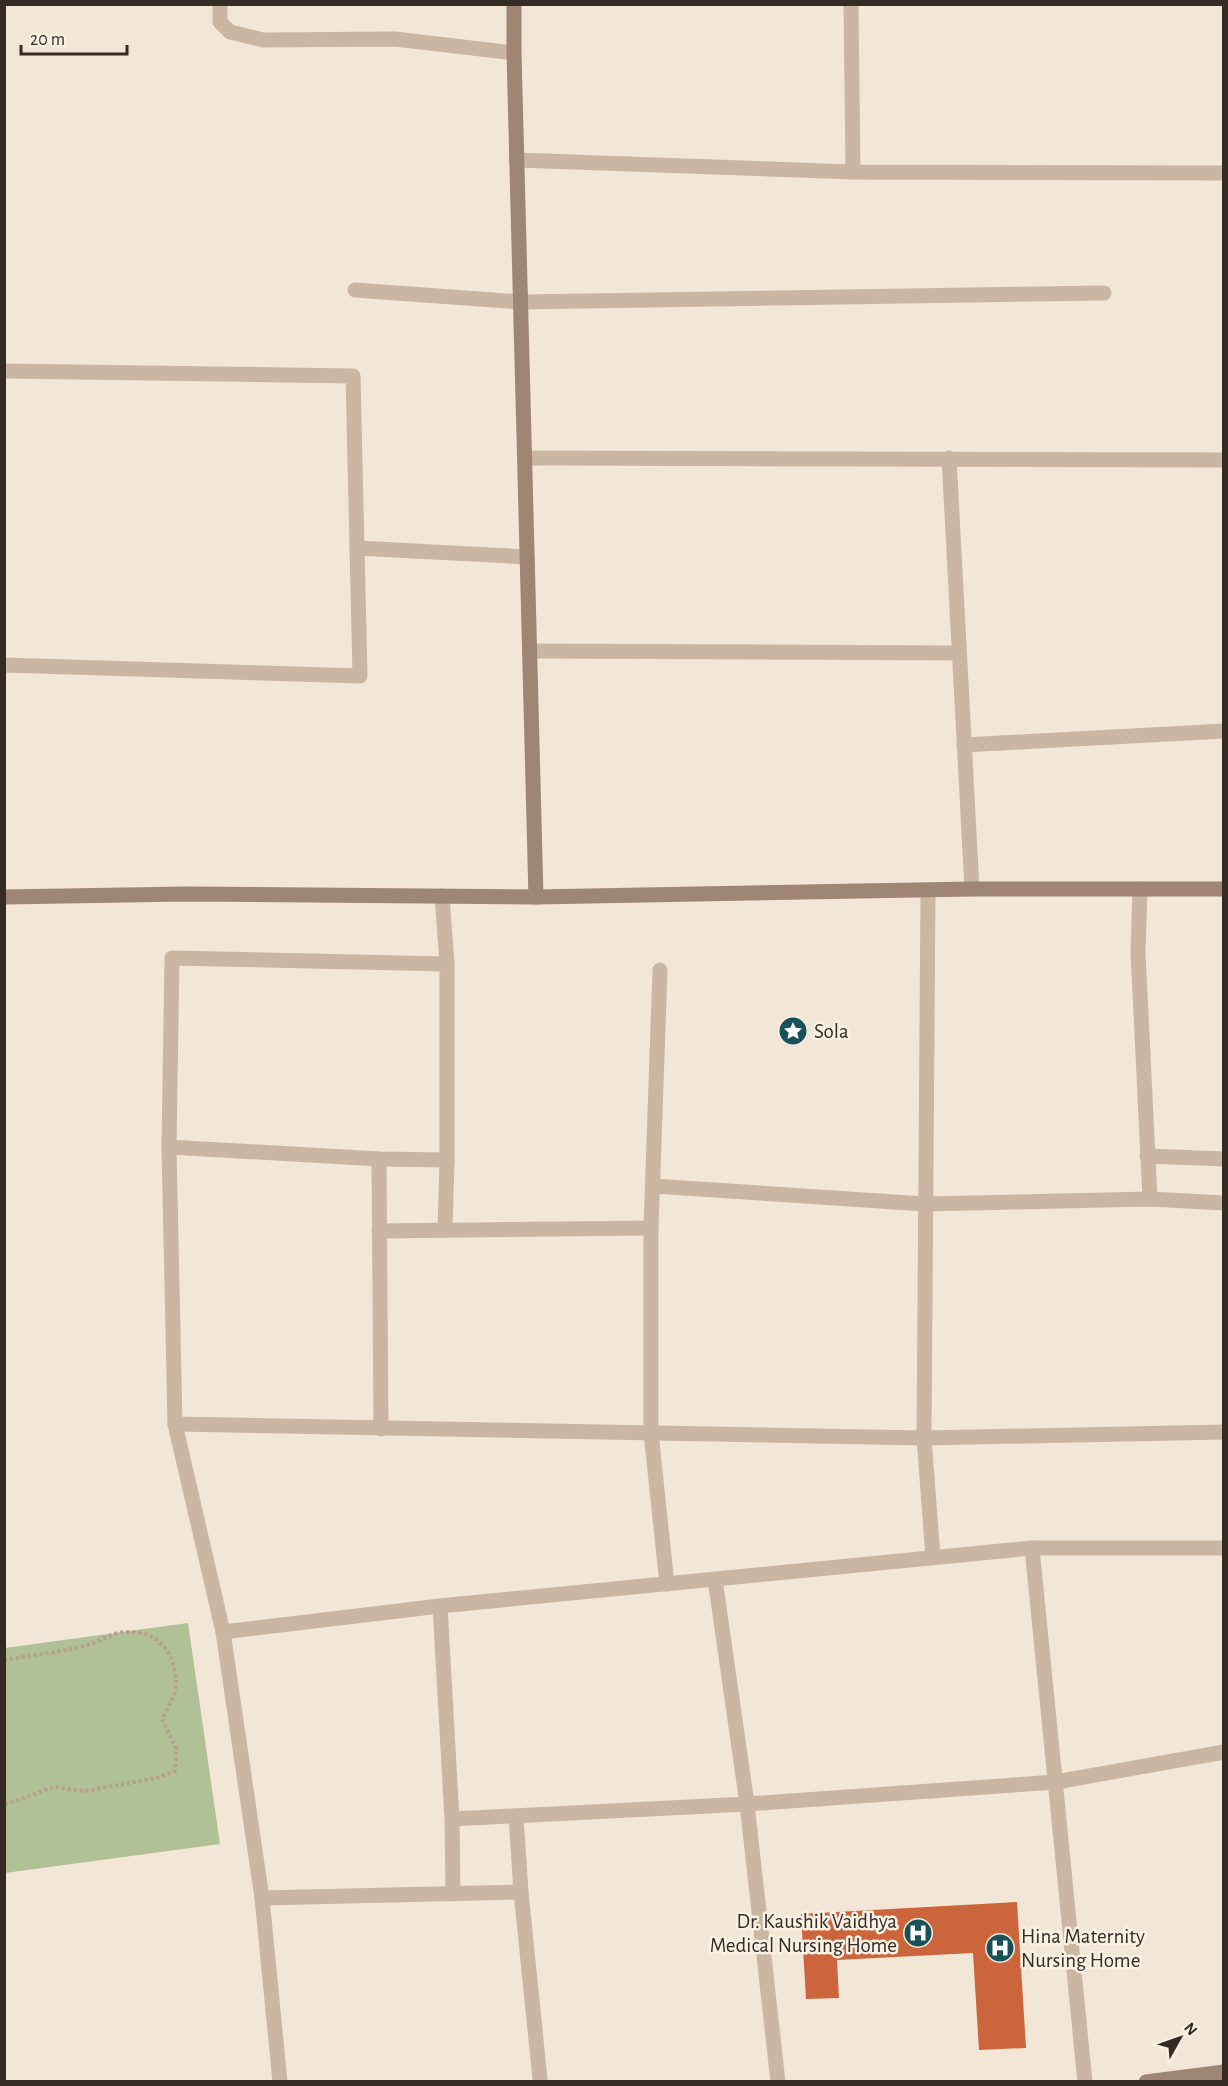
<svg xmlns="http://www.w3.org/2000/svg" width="1228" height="2086" font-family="'Alegreya Sans',sans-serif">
<rect width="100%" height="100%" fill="#f2e6d7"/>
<polygon fill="#b1c196" points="188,1623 220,1844 5,1873 5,1648"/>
<polygon fill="#cc653b" points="1017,1902 1026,2048 979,2050 973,1953 837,1960 839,1998 806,1999 801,1914"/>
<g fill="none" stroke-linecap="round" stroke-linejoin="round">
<path stroke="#b6a08d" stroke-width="4" stroke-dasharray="3 3" stroke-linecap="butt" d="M 4,1660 C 33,1655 64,1652 91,1644 C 103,1640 113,1632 126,1632 C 159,1630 176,1654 176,1684 C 176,1695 167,1709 162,1719 L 176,1748 L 175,1771 L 156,1778 L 86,1791 L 54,1787 L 4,1805"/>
<g stroke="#cab7a3" stroke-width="15">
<polyline points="220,4 220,22 230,32 263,40 395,39 514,53"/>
<polyline points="851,4 853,172"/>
<polyline points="516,160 853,172 1224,173"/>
<polyline points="355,290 520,302 1104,293"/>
<polyline points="4,371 353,376 360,676 4,665"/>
<polyline points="525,458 1224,460"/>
<polyline points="949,458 972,889"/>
<polyline points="357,548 527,557"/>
<polyline points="530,651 959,653"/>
<polyline points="964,745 1224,731"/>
<polyline points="1140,889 1138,952 1150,1199"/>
<polyline points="928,890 924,1438 933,1557"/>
<polyline points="442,896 447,964"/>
<polygon points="172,958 447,964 447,1160 379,1159 169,1147"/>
<polyline points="660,970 651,1228 651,1433 667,1584"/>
<polyline points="169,1147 175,1424"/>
<polyline points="1147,1156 1224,1159"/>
<polyline points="379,1159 381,1429"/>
<polyline points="653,1186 925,1204 1150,1199 1224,1203"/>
<polyline points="445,1230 447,1160"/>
<polyline points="379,1231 651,1228"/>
<polyline points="1224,1432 924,1438 175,1424 223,1632 440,1606 1032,1548 1224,1548"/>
<polyline points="1032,1548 1085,2082"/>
<polyline points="715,1579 747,1804 778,2082"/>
<polyline points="440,1606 452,1819 453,1894"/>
<polyline points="223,1632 262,1898 280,2082"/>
<polyline points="516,1817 521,1892 540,2079"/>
<polyline points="452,1819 747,1804 1056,1782 1224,1752"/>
<polyline points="262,1898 521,1892"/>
</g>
<g stroke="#9e8574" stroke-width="15">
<polyline points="514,4 514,53 536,897"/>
<polyline points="4,897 186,894 536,897 972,889 1224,889"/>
<polyline points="1146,2082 1224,2072"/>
</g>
</g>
<defs>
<g id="sight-disc" transform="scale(1.5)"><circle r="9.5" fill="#195158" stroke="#faf0e3"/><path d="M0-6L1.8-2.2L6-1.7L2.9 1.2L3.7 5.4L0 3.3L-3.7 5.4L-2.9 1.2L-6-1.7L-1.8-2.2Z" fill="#fff"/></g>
<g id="hospital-disc" transform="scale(1.5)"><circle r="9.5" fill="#195158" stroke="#faf0e3"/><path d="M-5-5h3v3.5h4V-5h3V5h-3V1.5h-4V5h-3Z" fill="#fff"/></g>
</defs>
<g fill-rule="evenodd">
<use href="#sight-disc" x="793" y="1031"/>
<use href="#hospital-disc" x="918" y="1933"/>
<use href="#hospital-disc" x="1000" y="1948"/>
</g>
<g text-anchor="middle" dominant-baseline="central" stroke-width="5" stroke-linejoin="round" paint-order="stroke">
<g font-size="21" fill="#352b25" stroke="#faf0e3" text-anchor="start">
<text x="814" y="1031">Sola</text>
<text x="897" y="1921" text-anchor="end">Dr. Kaushik Vaidhya<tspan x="897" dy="24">Medical Nursing Home</tspan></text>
<text x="1021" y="1936">Hina Maternity<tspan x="1021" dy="24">Nursing Home</tspan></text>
</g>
</g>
<rect width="1228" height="2086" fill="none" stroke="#352b25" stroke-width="12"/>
<g transform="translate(1180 2038) rotate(50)" stroke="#faf0e3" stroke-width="4.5" paint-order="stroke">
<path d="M0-4.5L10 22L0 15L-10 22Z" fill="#352b25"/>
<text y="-9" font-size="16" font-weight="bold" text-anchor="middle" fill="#352b25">N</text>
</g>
<path d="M21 45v9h106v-9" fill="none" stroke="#352b25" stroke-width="3"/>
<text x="30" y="45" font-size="18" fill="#352b25" stroke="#faf0e3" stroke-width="4.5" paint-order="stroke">20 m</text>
</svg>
